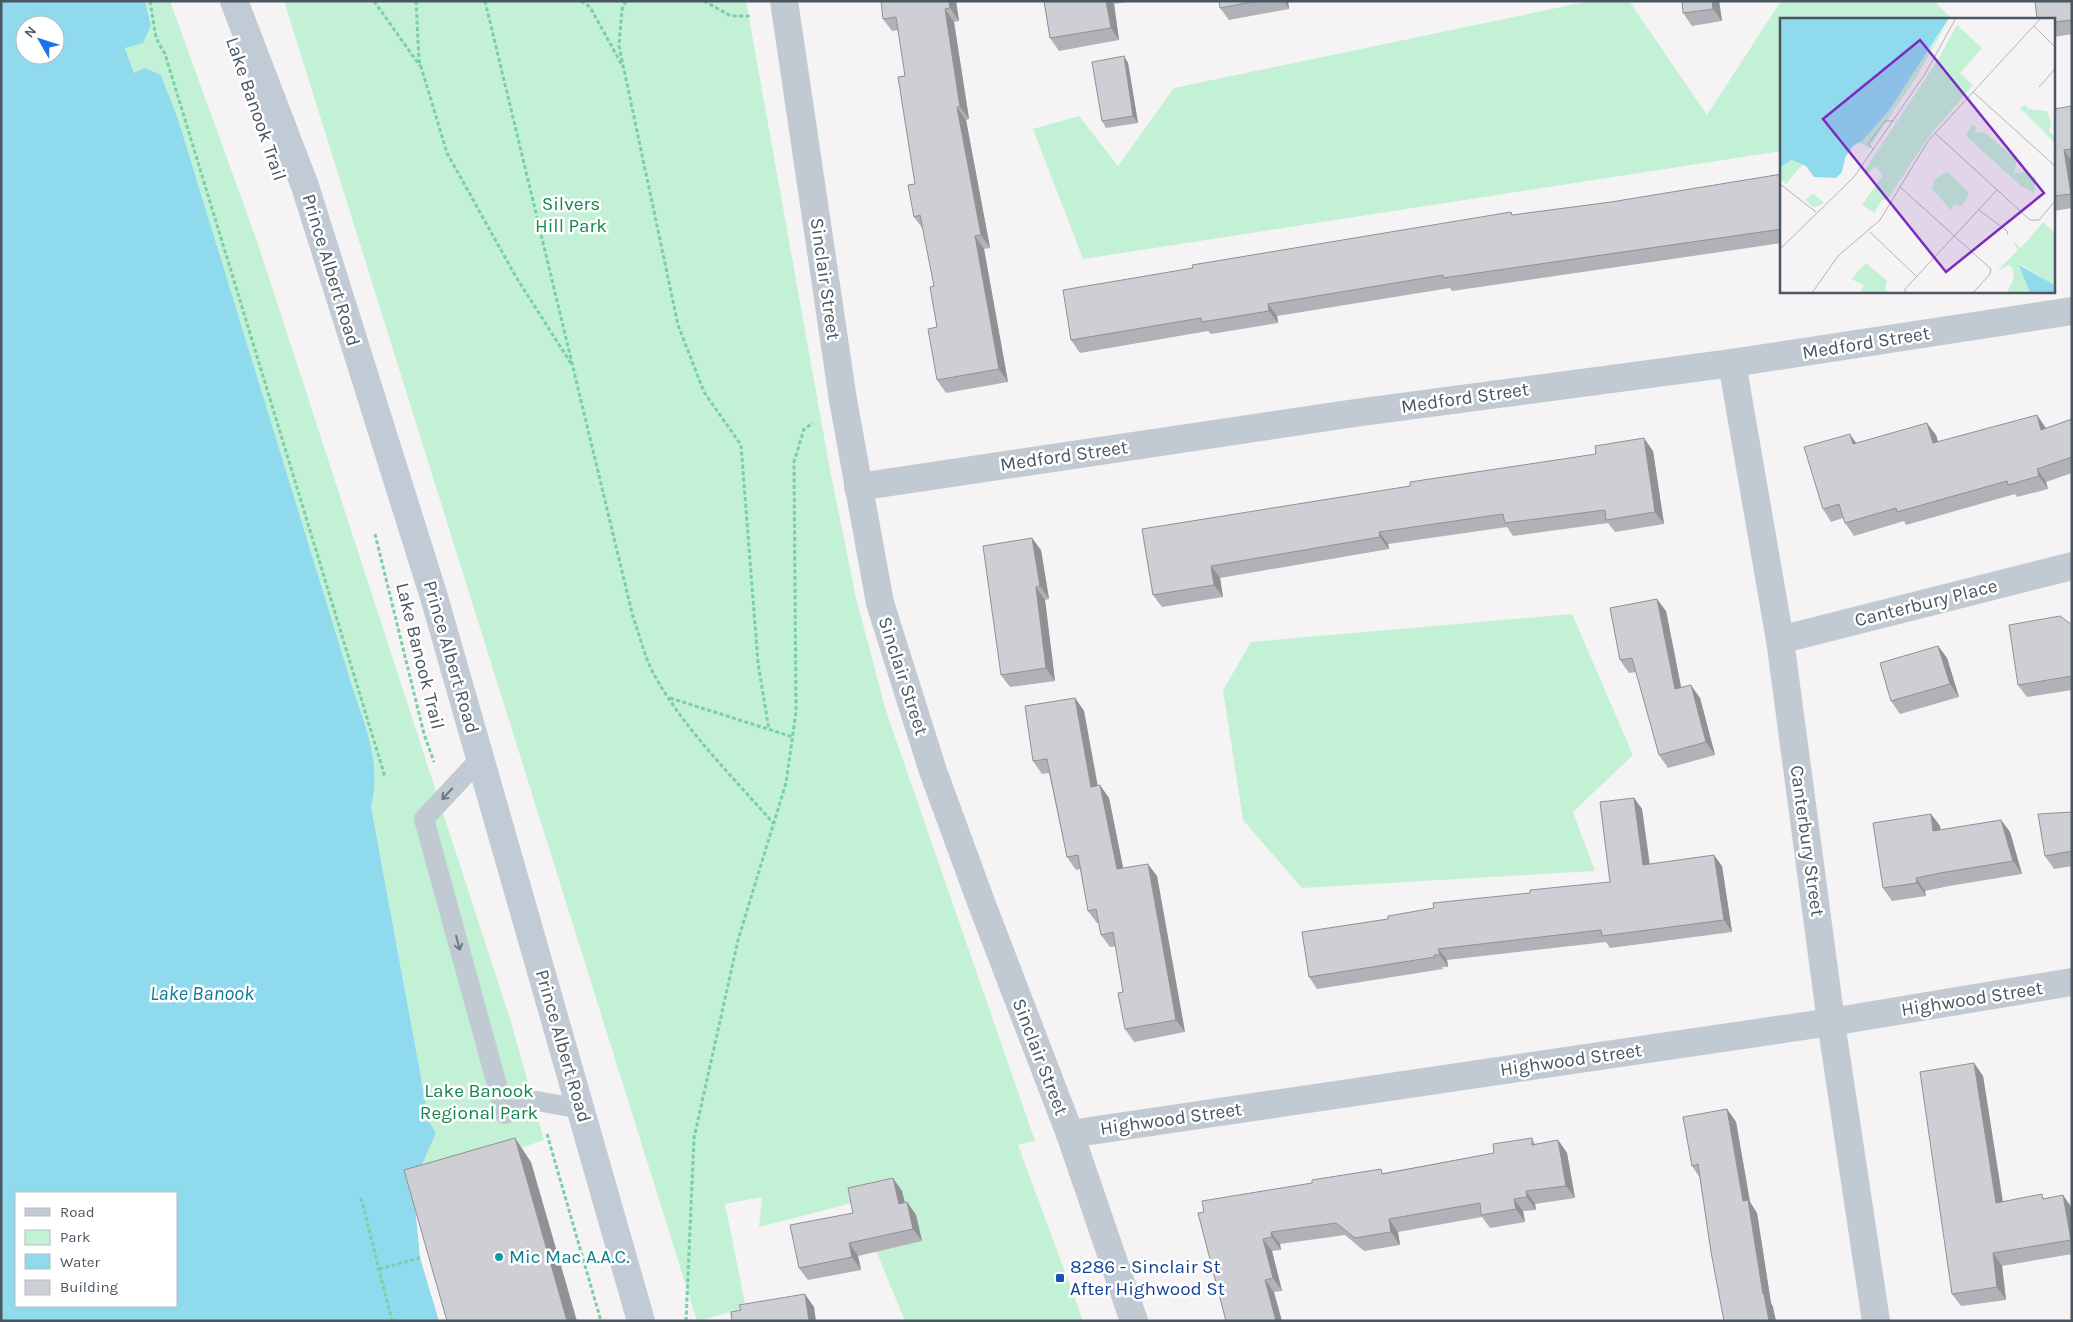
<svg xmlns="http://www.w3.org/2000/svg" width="2073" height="1322" font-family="Karla,sans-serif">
<rect width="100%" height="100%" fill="#f5f3f3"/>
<g fill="#c3f1d5">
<path d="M 145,1 L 170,1 L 258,244 L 511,1022 L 544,1140 L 413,1185 L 436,1133 L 429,1121 L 371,805 C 382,766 366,726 353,689 L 178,119 L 161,75 L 134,73 L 125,47 L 143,43 L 151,26 Z"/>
<polygon points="284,1 746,1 830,470 856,598 886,711 1035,1141 1018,1145 1083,1321 905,1321 856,1202 759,1227 762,1197 725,1204 746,1308 697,1321"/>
<polygon points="1590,1 1629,1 1707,115 1781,1 1934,1 1952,19 1782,19 1782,151 1083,259 1033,129 1079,116 1118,166 1174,88"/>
<polygon points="1572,614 1633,755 1573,812 1595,871 1302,888 1243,820 1223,690 1251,642"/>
</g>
<path fill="#90daee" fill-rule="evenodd" d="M 1,1 L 145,1 L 151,26 L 143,43 L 125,48 L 134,73 L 145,68 L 161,75 L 178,119 L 353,689 C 366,727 382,766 371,806 L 429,1121 L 436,1133 L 413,1185 L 420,1258 L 439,1321 L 1,1321 ZM 25,25 L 55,25 L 55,55 L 25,55 ZM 16,1193 L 176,1193 L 176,1306 L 16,1306 Z"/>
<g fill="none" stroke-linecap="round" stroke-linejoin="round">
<g stroke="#7ad0a6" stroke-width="3" stroke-dasharray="4 2.5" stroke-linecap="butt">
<polyline points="150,1 156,38 165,54 385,777"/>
<polyline points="374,1 420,66"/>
<polyline points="416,1 419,60 447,153 516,277 572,365"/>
<path d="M 485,1 L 633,617 C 640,636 645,660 656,678 C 686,731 733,777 773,823"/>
<polyline points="581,1 590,7 623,67"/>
<polyline points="626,1 622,9 619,46 678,325 704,392 741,445 758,663 769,730"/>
<polyline points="704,1 731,16 752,16"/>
<polyline points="375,534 424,734 434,762"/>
<polyline points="670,698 793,737"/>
<polyline points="547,1134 601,1321"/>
<polyline points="361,1198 392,1321"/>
<polyline points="379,1269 420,1258"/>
<polyline points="686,1321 694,1138 738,940 786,783 796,712 794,462 804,429 813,423"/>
</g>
<polyline stroke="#c1cad2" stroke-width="20" points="480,759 424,819 505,1114 537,1101 581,1109"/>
<g stroke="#c1cad2" stroke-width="28">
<polyline points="784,1 843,400 880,603 933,771 981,902 1070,1134 1134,1321"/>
<polyline points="1732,363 1780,640 1831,1022 1876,1321"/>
<polyline points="858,487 1355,413 1732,363 2072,311"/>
<polyline points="1780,640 2072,566"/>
<polyline points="1070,1134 1831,1022 2072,982"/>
</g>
<polyline stroke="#c1cbd6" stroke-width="28" points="234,1 305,186 434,597 641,1321"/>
</g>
<g fill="#b0b2b7">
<polygon points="881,1 956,1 959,21 954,22 969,119 966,120 990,248 984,249 1008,382 946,393 937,380 937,327 934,286 923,229 914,217 915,184 905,76 899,30 892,31 883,19"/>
<polygon points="1044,1 1133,1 1114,4 1119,40 1059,51 1050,38"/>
<polygon points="1219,1 1288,1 1289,9 1229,20 1220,8"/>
<polygon points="1719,1 1722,21 1692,26 1683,13"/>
<polygon points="2072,1 2072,34 2054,37 2054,19"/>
<polygon points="1124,56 1128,63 1138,123 1106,128 1102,121"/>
<polygon points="2072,106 2072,208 2054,211 2054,109"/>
<polygon points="1782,174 1782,243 1452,291 1450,288 1277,316 1278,323 1211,334 1208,331 1080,353 1071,340 1513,215 1611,202"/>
<polygon points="2072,419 2072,473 2046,482 2048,489 2017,497 2015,494 1906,525 1904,521 1854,536 1845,523 1843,518 1831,522 1823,509 1856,443 1936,435 1938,442 2046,428"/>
<polygon points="1653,451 1664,524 1615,532 1608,523 1513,536 1507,527 1388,544 1389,549 1220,578 1223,597 1162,607 1153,595 1142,529"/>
<polygon points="1041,550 1049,599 1045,600 1055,681 1010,687 1001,675"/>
<polygon points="1666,611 1681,687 1700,698 1715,755 1668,768 1659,755 1636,672 1629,673 1620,660"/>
<polygon points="2072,625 2072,690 2027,697 2018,685"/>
<polygon points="1938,646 1947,658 1959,697 1900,714 1891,701"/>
<polygon points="1075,698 1084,711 1098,786 1109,798 1123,868 1157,876 1185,1032 1134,1042 1125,1029 1123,992 1116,946 1110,947 1101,935 1099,923 1097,923 1088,911 1080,869 1076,870 1067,857 1049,773 1042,774 1033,761"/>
<polygon points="1634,798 1642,809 1650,864 1722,866 1732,932 1610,948 1606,942 1447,960 1448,967 1442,967 1443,969 1317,989 1309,977 1388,919 1530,893 1610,882"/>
<polygon points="2072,812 2072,866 2054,869 2045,856"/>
<polygon points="1931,814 1940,826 1940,830 2001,820 2010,832 2022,874 1949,886 1925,891 1926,896 1892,901 1883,888"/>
<polygon points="1974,1063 1983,1076 2003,1202 2045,1199 2072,1208 2072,1254 2002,1266 2006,1300 1961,1306 1952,1294"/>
<polygon points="1727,1109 1736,1122 1750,1202 1757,1213 1771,1303 1773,1307 1711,1252 1700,1178 1692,1166"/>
<polygon points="1532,1138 1535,1144 1558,1140 1567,1153 1575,1198 1535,1204 1536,1210 1523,1211 1525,1222 1490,1228 1482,1217 1398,1232 1400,1245 1364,1251 1345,1235 1280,1244 1281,1250 1272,1251 1282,1291 1274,1292 1204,1212 1384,1173 1494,1153"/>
<polygon points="902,1191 905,1203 907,1202 916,1215 922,1241 858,1256 861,1270 808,1280 799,1268 853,1213"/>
</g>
<g fill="#909195">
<polygon points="949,1 956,1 959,21 950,8"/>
<polygon points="1106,1 1111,1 1114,4 1119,40 1111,28"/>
<polygon points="1284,1 1288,1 1289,9"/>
<polygon points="1712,1 1719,1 1722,21 1713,9"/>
<polygon points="945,9 954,22 969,119 960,107"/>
<polygon points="1124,56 1128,63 1138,123 1133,116"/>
<polygon points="957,107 966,120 990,248 981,235"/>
<polygon points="2064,150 2072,161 2072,195 2071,194"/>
<polygon points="975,236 984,249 1008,382 999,369"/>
<polygon points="1268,304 1277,316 1278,323 1269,311"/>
<polygon points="2037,415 2046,428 2041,430"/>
<polygon points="1927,423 1936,435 1942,456 1933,443"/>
<polygon points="1850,434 1859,447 1853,444"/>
<polygon points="1644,438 1653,451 1664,524 1655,512"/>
<polygon points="2037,469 2046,482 2048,489 2039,476"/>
<polygon points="1379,532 1388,544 1389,549 1380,537"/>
<polygon points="1032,538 1041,550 1049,599 1040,586"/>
<polygon points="1211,566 1220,578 1223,597 1214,585"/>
<polygon points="1036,587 1045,600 1055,681 1046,668"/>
<polygon points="1657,599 1666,611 1684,702 1675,689"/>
<polygon points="1938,646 1947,658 1959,697 1950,684"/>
<polygon points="1691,685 1700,698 1715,755 1706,742"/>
<polygon points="1075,698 1084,711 1100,800 1091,787"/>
<polygon points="1100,785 1109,798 1126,882 1117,869"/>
<polygon points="1634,798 1642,809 1651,877 1643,865"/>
<polygon points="1931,814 1940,826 1942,844 1933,831"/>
<polygon points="2001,820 2010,832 2022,874 2013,861"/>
<polygon points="1714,855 1722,866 1732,932 1724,920"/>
<polygon points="1148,864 1157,876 1185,1032 1176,1020"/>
<polygon points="1916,878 1925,891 1926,896 1917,883"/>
<polygon points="1438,949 1447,960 1448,967 1440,955"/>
<polygon points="1974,1063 1983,1076 2005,1216 1996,1203"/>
<polygon points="1727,1109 1736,1122 1750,1202 1757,1213 1771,1303 1773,1307 1776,1321 1769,1321 1763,1294 1743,1201"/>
<polygon points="515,1138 531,1162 577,1321 567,1321"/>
<polygon points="1558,1140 1567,1153 1575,1198 1566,1186"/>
<polygon points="893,1178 902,1191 908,1217 899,1204"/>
<polygon points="1526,1191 1535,1204 1536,1210 1527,1197"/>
<polygon points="2063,1195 2072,1208 2072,1241 2071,1240"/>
<polygon points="1514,1199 1523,1211 1525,1222 1516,1209"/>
<polygon points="907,1202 916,1215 922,1241 913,1229"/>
<polygon points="1389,1219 1398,1232 1400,1245 1391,1232"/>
<polygon points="1271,1232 1280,1244 1281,1250 1272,1237"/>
<polygon points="1263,1239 1272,1251 1282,1291 1273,1278"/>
<polygon points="849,1243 858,1256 861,1270 852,1257"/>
<polygon points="1993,1253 2002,1266 2006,1300 1997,1287"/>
<polygon points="1265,1280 1274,1292 1282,1321 1276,1321"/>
<polygon points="805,1294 814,1307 816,1321 809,1321"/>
</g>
<g fill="#cdcfd5" stroke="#909195">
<polygon points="881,1 949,1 950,8 945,9 960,107 957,107 981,235 975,236 999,369 937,380 928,329 937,327 930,287 934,286 920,215 914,217 908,185 915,184 898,77 905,76 896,17 883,19"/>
<polygon points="1044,1 1106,1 1111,28 1050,38"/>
<polygon points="1219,1 1257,1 1220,8"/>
<polygon points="1682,1 1712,1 1713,9 1683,13"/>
<polygon points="2035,1 2072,1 2072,20 2054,22 2054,19 2037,19"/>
<polygon points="1124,56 1133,116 1102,121 1092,62"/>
<polygon points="2072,106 2072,149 2064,150 2071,194 2054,196 2054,109"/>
<polygon points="1782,174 1782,229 1443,278 1443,275 1268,304 1269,311 1202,322 1201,318 1071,340 1063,290 1193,268 1192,265 1511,212 1512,215 1611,202"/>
<polygon points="2037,415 2041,430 2072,419 2072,457 2037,469 2039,476 2008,485 2007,481 1897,512 1896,508 1845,523 1839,504 1823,509 1804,447 1850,434 1853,444 1927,423 1933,443"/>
<polygon points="1644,438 1655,512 1606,520 1605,510 1505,523 1503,514 1379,532 1380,537 1211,566 1214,585 1153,595 1142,529 1410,486 1410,482 1596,454 1595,446"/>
<polygon points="1032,538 1040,586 1036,587 1046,668 1001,675 983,546"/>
<polygon points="1657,599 1675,689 1691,685 1706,742 1659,755 1632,658 1620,660 1610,608"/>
<polygon points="2060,616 2072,625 2072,676 2018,685 2009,625"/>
<polygon points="1938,646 1950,684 1891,701 1880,663"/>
<polygon points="1075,698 1091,787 1100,785 1117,869 1148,864 1176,1020 1125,1029 1118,993 1123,992 1113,932 1101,935 1096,909 1088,911 1078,855 1067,857 1047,759 1033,761 1025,706"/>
<polygon points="1634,798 1643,865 1714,855 1724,920 1602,936 1601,930 1438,949 1440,955 1434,955 1435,957 1309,977 1302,932 1388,919 1388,916 1434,908 1433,903 1530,893 1530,890 1610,882 1600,802"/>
<polygon points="2072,812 2072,851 2045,856 2038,814"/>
<polygon points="1931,814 1933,831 2001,820 2013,861 1940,873 1916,878 1917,883 1883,888 1873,823"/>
<polygon points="1974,1063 1996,1203 2042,1194 2043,1199 2063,1195 2071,1240 1993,1253 1997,1287 1952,1294 1920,1072"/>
<polygon points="1727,1109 1743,1201 1748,1200 1763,1294 1764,1294 1769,1321 1724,1321 1711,1252 1698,1164 1692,1166 1683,1117"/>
<polygon points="515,1138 567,1321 447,1321 404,1170"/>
<polygon points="1532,1138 1532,1145 1558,1140 1566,1186 1526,1191 1527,1197 1514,1199 1516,1209 1481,1215 1480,1203 1389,1219 1391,1232 1355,1238 1336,1223 1271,1232 1272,1237 1263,1239 1273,1278 1265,1280 1276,1321 1226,1321 1198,1213 1204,1212 1202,1201 1312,1183 1312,1180 1381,1169 1382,1174 1494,1153 1493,1144"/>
<polygon points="893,1178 899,1204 907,1202 913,1229 849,1243 852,1257 799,1268 790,1225 853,1213 848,1188"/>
<polygon points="805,1294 809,1321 732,1321 731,1312 741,1310 739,1305"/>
</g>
<defs><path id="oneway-shaft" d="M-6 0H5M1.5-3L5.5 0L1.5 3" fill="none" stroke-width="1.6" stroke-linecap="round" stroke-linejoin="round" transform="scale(1.25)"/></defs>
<g stroke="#6e7983">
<use href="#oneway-shaft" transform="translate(447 794) rotate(133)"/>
<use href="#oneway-shaft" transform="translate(458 943) rotate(75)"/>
</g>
<circle fill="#0f9aa8" stroke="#fff" stroke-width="2" cx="499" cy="1257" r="5"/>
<rect fill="#1a4fb4" stroke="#fff" stroke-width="2" x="1055" y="1273" width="10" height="10" rx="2.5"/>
<g text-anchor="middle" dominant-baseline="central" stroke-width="5" stroke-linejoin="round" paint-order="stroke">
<g font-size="19" fill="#4a5661" stroke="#fff">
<text transform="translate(256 109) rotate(71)">Lake Banook Trail</text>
<text transform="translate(331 270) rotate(73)">Prince Albert Road</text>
<text transform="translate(825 279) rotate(82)">Sinclair Street</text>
<text transform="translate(1866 343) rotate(-9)">Medford Street</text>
<text transform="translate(1465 398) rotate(-8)">Medford Street</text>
<text transform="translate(1064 456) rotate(-8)">Medford Street</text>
<text transform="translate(1926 603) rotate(-14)">Canterbury Place</text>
<text transform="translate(420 656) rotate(76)">Lake Banook Trail</text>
<text transform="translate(451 657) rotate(74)">Prince Albert Road</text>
<text transform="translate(903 676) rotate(72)">Sinclair Street</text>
<text transform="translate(1807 841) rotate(82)">Canterbury Street</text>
<text transform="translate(1972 999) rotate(-9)">Highwood Street</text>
<text transform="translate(563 1046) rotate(74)">Prince Albert Road</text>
<text transform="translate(1040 1057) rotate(69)">Sinclair Street</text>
<text transform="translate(1571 1060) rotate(-8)">Highwood Street</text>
<text transform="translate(1171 1119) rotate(-8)">Highwood Street</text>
</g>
<g font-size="19" fill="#17864f" stroke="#fff">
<text x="571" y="204">Silvers<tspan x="571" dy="22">Hill Park</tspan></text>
<text x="479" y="1091">Lake Banook<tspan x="479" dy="22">Regional Park</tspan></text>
</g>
<g font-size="19" fill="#0d838f" stroke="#fff" text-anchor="start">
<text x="509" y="1257">Mic Mac A.A.C.</text>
</g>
<g font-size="19" fill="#164399" stroke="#fff" text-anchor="start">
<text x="1070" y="1267">8286 - Sinclair St<tspan x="1070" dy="22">After Highwood St</tspan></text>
</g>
<g font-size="20" font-style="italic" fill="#0c7c9b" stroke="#fff">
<text x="202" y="993">Lake Banook</text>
</g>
</g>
<g transform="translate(1780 18)">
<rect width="275" height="275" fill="#f5f3f3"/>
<path d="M 170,0 L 138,56 L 89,130 L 78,124 L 83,122 L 108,94 L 144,35 L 147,35 ZM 177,7 L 202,30 L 180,55 L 193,67 L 147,121 L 107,182 L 102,182 L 94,195 L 82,187 L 103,157 L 95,148 L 88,155 L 84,153 L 157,43 ZM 246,87 L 248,91 L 267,93 L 271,104 L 269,114 L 275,119 L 275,125 L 240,90 ZM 192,106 L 196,109 L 195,115 L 204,114 L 237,142 L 234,155 L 246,154 L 256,160 L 254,175 L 241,168 L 186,118 ZM 10,142 L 22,147 L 6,166 L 0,161 L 0,150 ZM 167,153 L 189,175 L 182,188 L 174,187 L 171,192 L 152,171 L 154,163 ZM 33,175 L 44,185 L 34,190 L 25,182 ZM 263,204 L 275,215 L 275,267 L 240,246 L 250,274 L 227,275 L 234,260 L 232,250 L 229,247 L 217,253 L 238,232 L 232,222 L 241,230 ZM 86,245 L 107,263 L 105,271 L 109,275 L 80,275 L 84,267 L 71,261 Z" fill="#c3f1d5"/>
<path d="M 0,0 L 169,0 L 108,94 L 83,122 L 73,128 L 65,140 L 62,154 L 56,160 L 34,159 L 26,148 L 11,142 L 0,150 ZM 239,247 L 275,267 L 275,275 L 250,275 Z" fill="#90daee"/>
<path fill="none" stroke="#b1b4b9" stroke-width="1" d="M 254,8 L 275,29M 259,69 L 275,51M 193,74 L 275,148M 155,115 L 250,202 L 259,202 L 275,183M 93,131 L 88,126 L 105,103 L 113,103M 0,166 L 36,194M 120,169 L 211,251 L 210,256 L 193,275M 199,192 L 227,213 L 228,217M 90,214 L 137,259M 0,231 L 74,159 L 145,56 L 176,0M 32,275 L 58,238 L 100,202 L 148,123 L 261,0M 125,275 L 125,271 L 217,172"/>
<path fill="#7b2cbf" fill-opacity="0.15" stroke="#7b2cbf" stroke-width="2.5" d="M 140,22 L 264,175 L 166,254 L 43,101 Z"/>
<rect width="275" height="275" fill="none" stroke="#4a5661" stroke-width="2.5"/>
</g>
<rect width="2073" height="1322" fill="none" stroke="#4a5661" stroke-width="5"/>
<rect x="15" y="1192" width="162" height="115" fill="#ffffff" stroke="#b7bbc0"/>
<rect x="25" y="1208" width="25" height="8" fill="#c1cbd6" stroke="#b7bbc0"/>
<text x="60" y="1217" font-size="15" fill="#4a5661">Road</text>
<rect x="25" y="1230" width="25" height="15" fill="#c3f1d5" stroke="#b7bbc0"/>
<text x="60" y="1242" font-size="15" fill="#4a5661">Park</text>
<rect x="25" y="1254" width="25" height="15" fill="#90daee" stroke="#b7bbc0"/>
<text x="60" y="1267" font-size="15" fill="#4a5661">Water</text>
<rect x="25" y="1280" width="25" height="15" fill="#cdcfd5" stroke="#b7bbc0"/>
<text x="60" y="1292" font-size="15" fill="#4a5661">Building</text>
<g transform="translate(40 40) rotate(309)"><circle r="24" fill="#ffffff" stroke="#b7bbc0"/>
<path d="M0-4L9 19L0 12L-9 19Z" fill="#1a73e8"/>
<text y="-8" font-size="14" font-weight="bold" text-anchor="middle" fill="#4a5661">N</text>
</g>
</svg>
